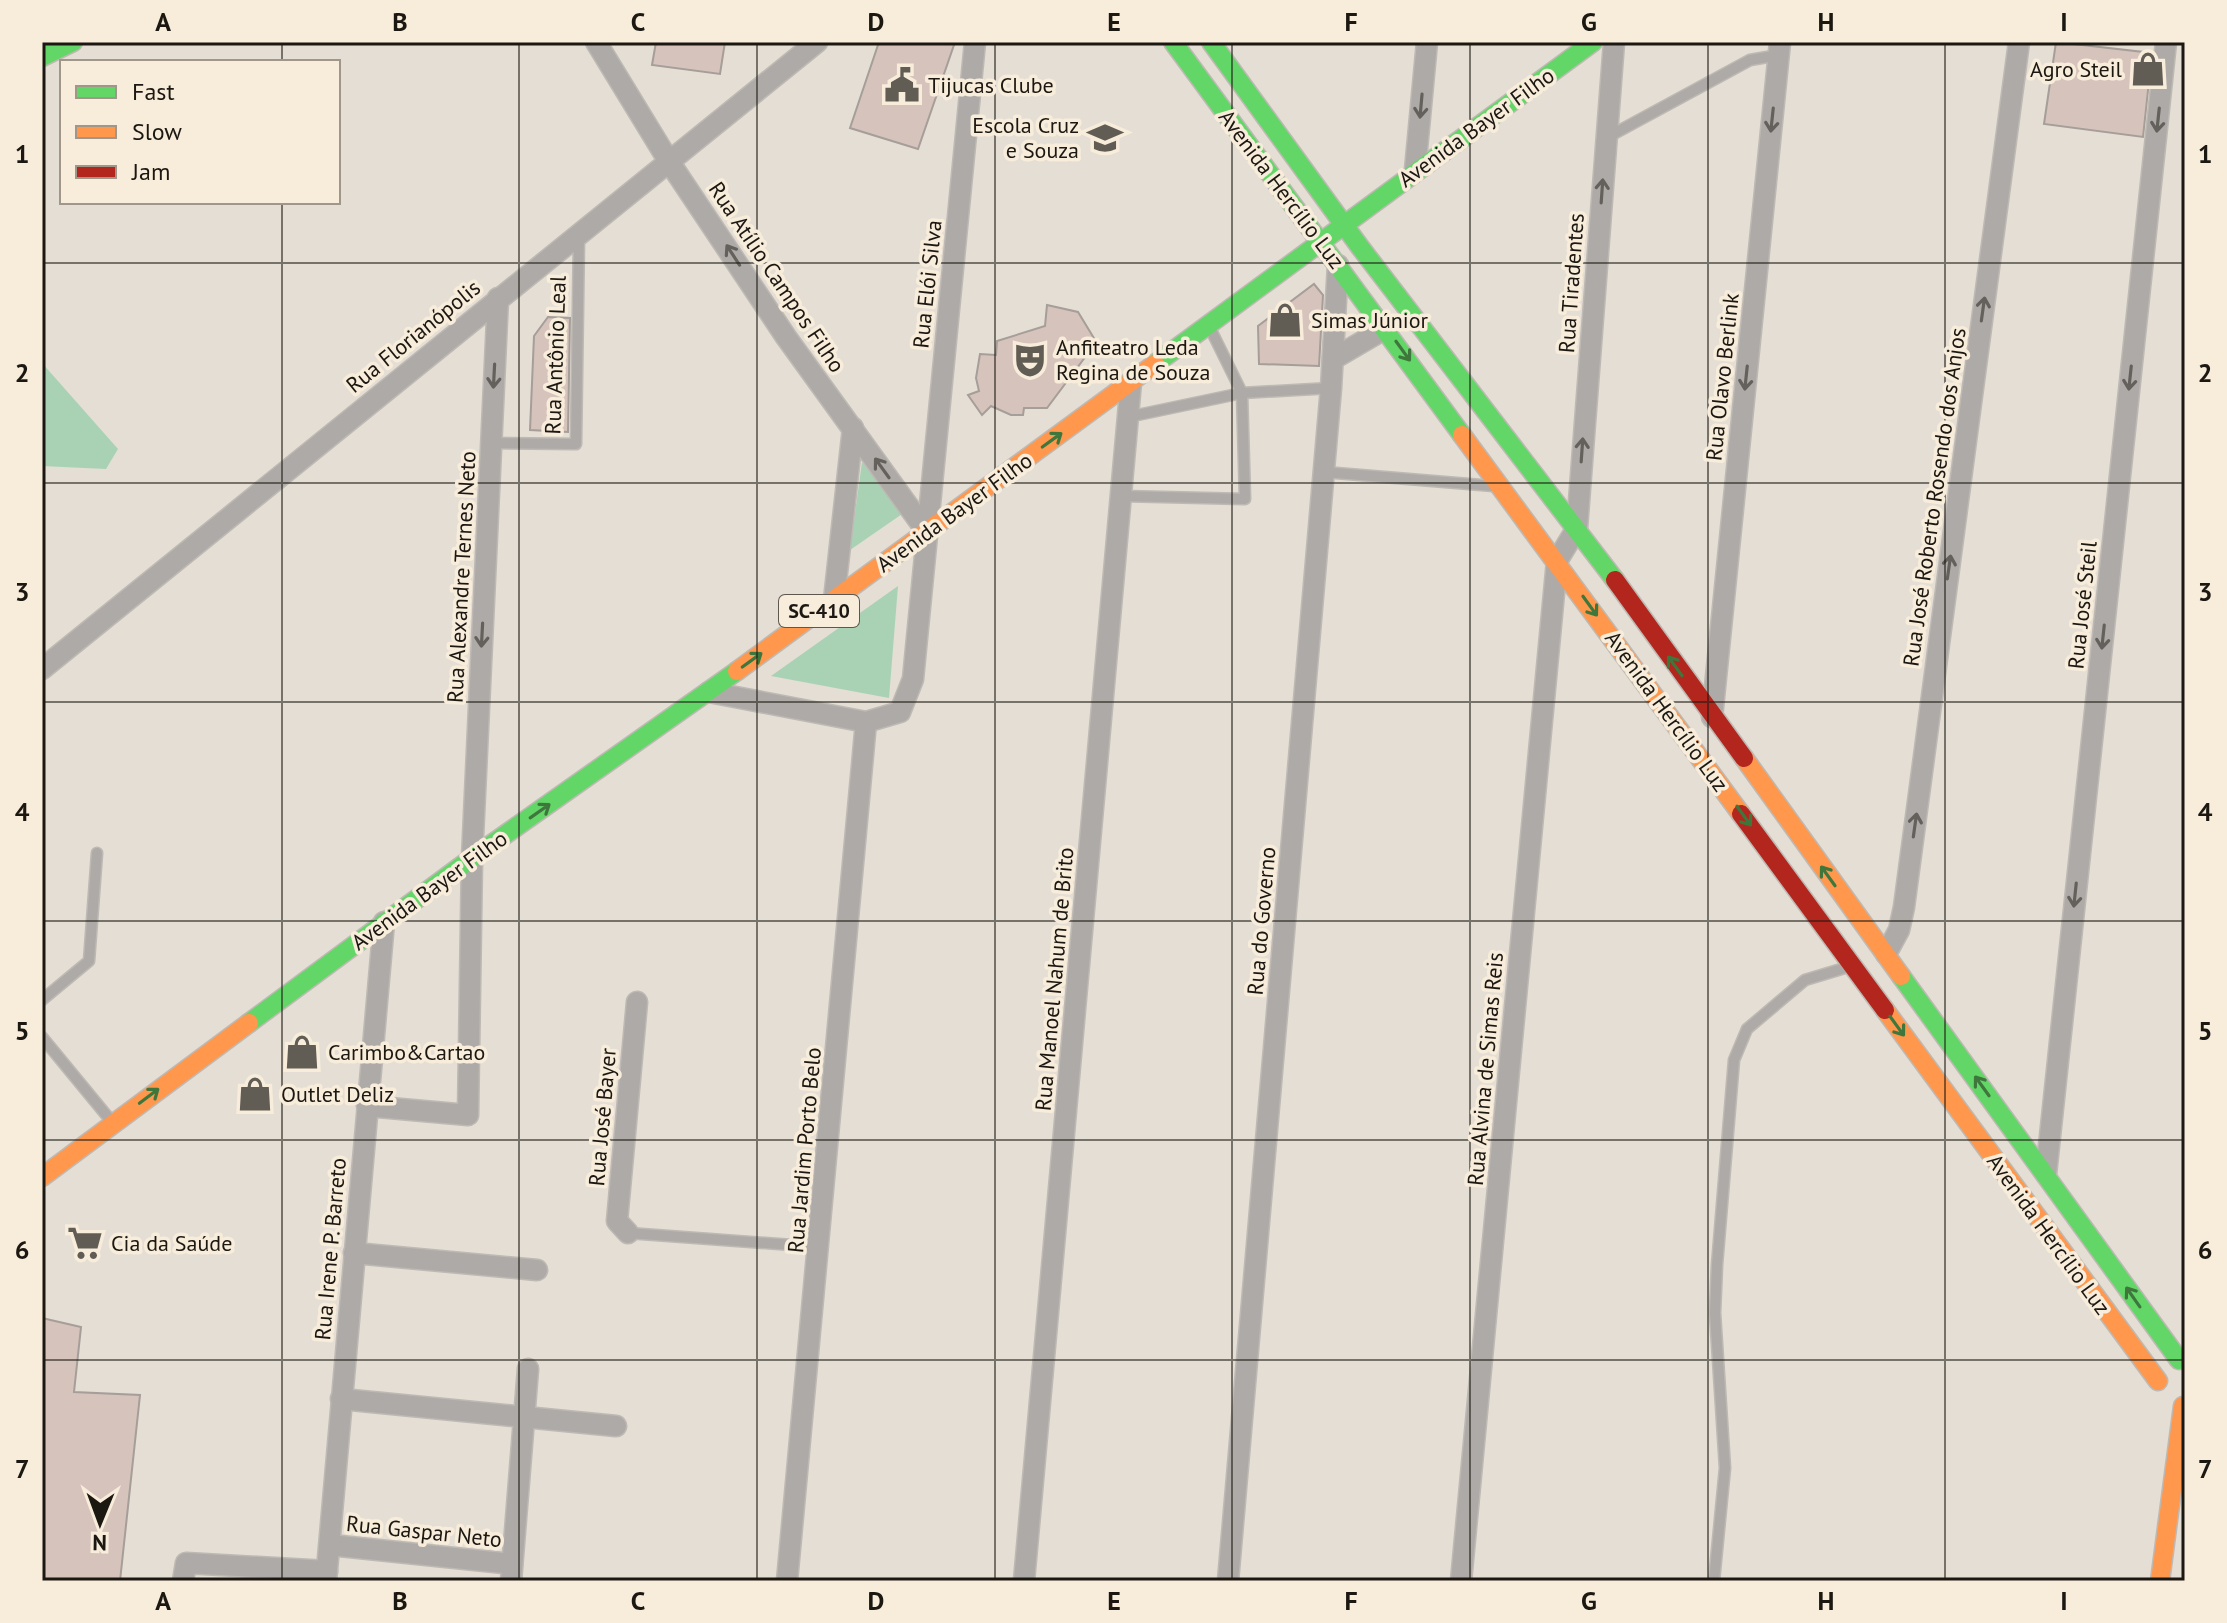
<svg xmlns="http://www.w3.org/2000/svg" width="2227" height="1623" font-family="'PT Sans',sans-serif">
<rect width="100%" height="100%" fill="#e4ded4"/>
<g fill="#a9d2b4">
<polygon points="42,363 118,449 106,469 42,466"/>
<polygon points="862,462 905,512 850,550"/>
<polygon points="898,586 889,698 771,676"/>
</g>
<g fill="#d6c3bc" stroke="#a59e99" stroke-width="2">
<polygon points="656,42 725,42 720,74 652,65"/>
<polygon points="879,42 955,42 918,149 850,128"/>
<polygon points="2056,42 2152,53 2143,137 2044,124"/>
<polygon points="1314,284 1323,295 1319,366 1259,364 1258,326"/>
<polygon points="1047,305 1078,312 1103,353 1089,352 1047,408 1024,408 1023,415 1011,415 991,406 982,415 968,395 979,391 976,378 980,354 996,355 997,341 1045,326"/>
<polygon points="548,317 570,318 568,432 530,430 534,336"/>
<polygon points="42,1318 81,1327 74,1392 140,1395 120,1581 42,1581"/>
</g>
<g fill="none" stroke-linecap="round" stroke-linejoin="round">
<g stroke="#beb9b3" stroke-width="13">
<g id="lane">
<polyline points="1606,138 1750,60 1779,55"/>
<polyline points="1210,328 1242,393 1331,388"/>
<polyline points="491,443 576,444 579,236"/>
<polyline points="1324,472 1493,486"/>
<polyline points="1121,496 1245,499 1242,393 1128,417"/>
<polyline points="42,1000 89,961 97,853"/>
<polyline points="42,1037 112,1122"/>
<polyline points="628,1233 819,1247"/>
<polyline points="1714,1581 1725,1468 1715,1313 1717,1265 1734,1060 1747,1029 1805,980 1848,967"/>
</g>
</g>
<g stroke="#beb9b3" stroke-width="23">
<g id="street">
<polyline points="596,42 668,160 786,337 927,532"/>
<polyline points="1415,170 1427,42"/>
<polyline points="1333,359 1386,328"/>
<polyline points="834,600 853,428"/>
<polyline points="42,669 817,42"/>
<polyline points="709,692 866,722 900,712 913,679 975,42"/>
<polyline points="1712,717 1780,42"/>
<polyline points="1886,954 1899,930 1904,907 2019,42"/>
<polyline points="367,1106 468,1115 472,858 498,298"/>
<polyline points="2046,1174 2166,42"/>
<polyline points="628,1233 617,1221 637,1002"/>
<polyline points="354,1253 537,1270"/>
<polyline points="341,1399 616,1426"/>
<polyline points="330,1545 512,1564"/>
<polyline points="183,1581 186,1563 327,1571"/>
<polyline points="326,1581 384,922"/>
<polyline points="511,1581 528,1369"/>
<polyline points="787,1581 866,722"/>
<polyline points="1024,1581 1131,382"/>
<polyline points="1228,1581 1331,388 1338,265"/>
<polyline points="1461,1581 1557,561 1577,528 1614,42"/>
</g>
</g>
<g stroke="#beb9b3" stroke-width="21">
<g id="fast">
<polyline points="1173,42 1462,435"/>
<polyline points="1211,42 1360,247 1615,580"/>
<polyline points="42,57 73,42"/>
<polyline points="1155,364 1593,42"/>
<polyline points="1901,976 2179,1360"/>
<polyline points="249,1023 472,858 737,671"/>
</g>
</g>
<g stroke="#beb9b3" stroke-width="21">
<g id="slow">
<polyline points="1462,435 1741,814"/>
<polyline points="737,671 1155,364"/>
<polyline points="1744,758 1901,976"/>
<polyline points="1885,1010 2158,1381"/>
<polyline points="42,1177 249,1023"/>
<polyline points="2160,1581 2183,1406"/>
</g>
</g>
<g stroke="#beb9b3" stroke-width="21">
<g id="jam">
<polyline points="1615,580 1744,758"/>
<polyline points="1741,814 1885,1010"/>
</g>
</g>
<use href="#lane" stroke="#aeaaa7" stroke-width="10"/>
<use href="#street" stroke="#aeaaa7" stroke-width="20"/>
<use href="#fast" stroke="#63d668" stroke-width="18"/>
<use href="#slow" stroke="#ff974d" stroke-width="18"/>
<use href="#jam" stroke="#b3261e" stroke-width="18"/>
</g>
<defs><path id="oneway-shaft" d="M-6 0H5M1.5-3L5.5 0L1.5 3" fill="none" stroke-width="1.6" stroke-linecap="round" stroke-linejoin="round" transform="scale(2)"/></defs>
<g stroke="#64605c">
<use href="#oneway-shaft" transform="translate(1421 106) rotate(95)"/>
<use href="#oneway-shaft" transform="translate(1772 120) rotate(96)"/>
<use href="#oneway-shaft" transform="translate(2158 120) rotate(96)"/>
<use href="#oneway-shaft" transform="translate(1602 191) rotate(-86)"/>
<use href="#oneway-shaft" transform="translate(733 255) rotate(-123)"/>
<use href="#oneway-shaft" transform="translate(1983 309) rotate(-82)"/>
<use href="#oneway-shaft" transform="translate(494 376) rotate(93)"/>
<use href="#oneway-shaft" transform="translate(1746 378) rotate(96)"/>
<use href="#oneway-shaft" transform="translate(2130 378) rotate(96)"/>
<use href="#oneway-shaft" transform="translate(1582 450) rotate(-86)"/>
<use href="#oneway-shaft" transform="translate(882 468) rotate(-126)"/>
<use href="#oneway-shaft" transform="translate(1949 567) rotate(-82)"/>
<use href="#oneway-shaft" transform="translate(482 635) rotate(93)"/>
<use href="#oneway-shaft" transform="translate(2103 637) rotate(96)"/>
<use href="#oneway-shaft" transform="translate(1915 825) rotate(-82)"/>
<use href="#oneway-shaft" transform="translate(2075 895) rotate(96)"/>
</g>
<g stroke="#3f763c">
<use href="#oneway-shaft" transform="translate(1403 351) rotate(54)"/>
<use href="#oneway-shaft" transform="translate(1052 440) rotate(-36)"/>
<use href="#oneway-shaft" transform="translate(1590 606) rotate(54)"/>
<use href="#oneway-shaft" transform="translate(752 660) rotate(-36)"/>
<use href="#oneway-shaft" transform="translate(1675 666) rotate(-126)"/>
<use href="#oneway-shaft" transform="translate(540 811) rotate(-35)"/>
<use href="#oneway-shaft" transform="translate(1744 816) rotate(54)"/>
<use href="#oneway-shaft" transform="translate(1828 876) rotate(-126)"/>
<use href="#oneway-shaft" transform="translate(1897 1026) rotate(54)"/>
<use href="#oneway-shaft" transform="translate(1982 1086) rotate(-126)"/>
<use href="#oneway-shaft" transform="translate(149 1096) rotate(-37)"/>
<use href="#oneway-shaft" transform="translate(2133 1297) rotate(-125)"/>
</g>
<path fill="none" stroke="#1b1711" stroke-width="2" stroke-opacity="0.55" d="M 282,42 L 282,62M 519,42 L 519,1581M 757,42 L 757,1581M 995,42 L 995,1581M 1232,42 L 1232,1581M 1470,42 L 1470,1581M 1708,42 L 1708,1581M 1945,42 L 1945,1581M 282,202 L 282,1581M 42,263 L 2185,263M 42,483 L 2185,483M 42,702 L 2185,702M 42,921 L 2185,921M 42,1140 L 2185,1140M 42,1360 L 2185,1360"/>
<defs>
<g id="shop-bare" transform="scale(2.76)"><path d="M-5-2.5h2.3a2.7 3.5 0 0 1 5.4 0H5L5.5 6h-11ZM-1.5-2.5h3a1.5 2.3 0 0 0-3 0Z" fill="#615d55" stroke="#f8ecdb" stroke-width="2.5" paint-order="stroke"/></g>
<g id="civic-bare" transform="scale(2.76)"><path d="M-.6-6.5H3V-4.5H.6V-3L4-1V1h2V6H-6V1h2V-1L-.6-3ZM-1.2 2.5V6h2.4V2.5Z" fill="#615d55" stroke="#f8ecdb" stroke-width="2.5" paint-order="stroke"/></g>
<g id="school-bare" transform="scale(2.76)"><path d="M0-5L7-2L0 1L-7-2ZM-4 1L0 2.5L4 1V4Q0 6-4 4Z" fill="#615d55" stroke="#f8ecdb" stroke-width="2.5" paint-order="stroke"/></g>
<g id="theatre-bare" transform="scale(2.76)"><path d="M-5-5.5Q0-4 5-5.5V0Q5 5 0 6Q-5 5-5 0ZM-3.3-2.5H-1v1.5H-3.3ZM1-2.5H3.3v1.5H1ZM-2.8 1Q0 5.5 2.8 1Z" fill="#615d55" stroke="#f8ecdb" stroke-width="2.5" paint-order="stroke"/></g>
<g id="supermarket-bare" transform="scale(2.76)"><path d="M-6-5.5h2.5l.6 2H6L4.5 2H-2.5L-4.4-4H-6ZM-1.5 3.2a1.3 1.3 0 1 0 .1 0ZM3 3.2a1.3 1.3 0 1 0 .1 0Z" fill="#615d55" stroke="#f8ecdb" stroke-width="2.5" paint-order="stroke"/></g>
</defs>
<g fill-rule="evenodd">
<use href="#shop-bare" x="2148" y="69"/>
<use href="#civic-bare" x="902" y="85"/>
<use href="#school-bare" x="1105" y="138"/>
<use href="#shop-bare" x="1285" y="320"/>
<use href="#theatre-bare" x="1030" y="360"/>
<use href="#shop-bare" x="302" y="1052"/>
<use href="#shop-bare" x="255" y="1094"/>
<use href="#supermarket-bare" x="85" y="1243"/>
</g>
<g text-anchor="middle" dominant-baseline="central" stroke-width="7" stroke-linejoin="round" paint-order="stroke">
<rect fill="#f8ecdb" stroke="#5d574e" stroke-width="2" x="779" y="595" width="80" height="32" rx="6"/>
<g font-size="20" font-weight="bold" fill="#1b1711">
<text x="819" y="611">SC-410</text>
</g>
<g font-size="22" fill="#1b1711" stroke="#f8ecdb" text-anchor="start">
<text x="2122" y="69" text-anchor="end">Agro Steil</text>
<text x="928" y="85">Tijucas Clube</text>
<text x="1079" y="125" text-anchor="end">Escola Cruz<tspan x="1079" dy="25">e Souza</tspan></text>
<text x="1311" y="320">Simas Júnior</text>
<text x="1056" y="347">Anfiteatro Leda<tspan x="1056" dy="25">Regina de Souza</tspan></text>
<text x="328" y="1052">Carimbo&amp;Cartao</text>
<text x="281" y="1094">Outlet Deliz</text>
<text x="111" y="1243">Cia da Saúde</text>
</g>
<g font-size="22" fill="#1b1711" stroke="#f8ecdb">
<text transform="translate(1476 127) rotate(-36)">Avenida Bayer Filho</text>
<text transform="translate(1282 189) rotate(53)">Avenida Hercílio Luz</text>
<text transform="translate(777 277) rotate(56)">Rua Atílio Campos Filho</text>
<text transform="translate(1571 283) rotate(-86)">Rua Tiradentes</text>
<text transform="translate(927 284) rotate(-84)">Rua Elói Silva</text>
<text transform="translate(413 336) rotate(-39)">Rua Florianópolis</text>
<text transform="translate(555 355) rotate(-88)">Rua Antônio Leal</text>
<text transform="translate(1722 377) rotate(-84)">Rua Olavo Berlink</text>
<text transform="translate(1934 497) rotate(-82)">Rua José Roberto Rosendo dos Anjos</text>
<text transform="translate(954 512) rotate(-36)">Avenida Bayer Filho</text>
<text transform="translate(461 577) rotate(-87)">Rua Alexandre Ternes Neto</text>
<text transform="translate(2082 605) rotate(-84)">Rua José Steil</text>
<text transform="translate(1667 711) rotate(54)">Avenida Hercílio Luz</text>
<text transform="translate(429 890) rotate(-36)">Avenida Bayer Filho</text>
<text transform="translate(1261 921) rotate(-85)">Rua do Governo</text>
<text transform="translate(1054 979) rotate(-85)">Rua Manoel Nahum de Brito</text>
<text transform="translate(1485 1069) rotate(-85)">Rua Alvina de Simas Reis</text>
<text transform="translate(602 1117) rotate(-85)">Rua José Bayer</text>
<text transform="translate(804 1150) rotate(-85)">Rua Jardim Porto Belo</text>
<text transform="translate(2049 1234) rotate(54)">Avenida Hercílio Luz</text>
<text transform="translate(330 1249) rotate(-85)">Rua Irene P. Barreto</text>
<text transform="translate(424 1531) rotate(6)">Rua Gaspar Neto</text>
</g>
</g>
<rect width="2227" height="1623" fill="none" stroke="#f8ecdb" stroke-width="88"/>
<rect x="60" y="60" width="280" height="144" fill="#f8ecdb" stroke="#a0978a" stroke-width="2"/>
<rect x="76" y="86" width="40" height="12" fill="#63d668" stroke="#a0978a" stroke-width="2"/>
<text x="132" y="100" font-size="24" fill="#1b1711">Fast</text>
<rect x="76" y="126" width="40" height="12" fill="#ff974d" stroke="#a0978a" stroke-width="2"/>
<text x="132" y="140" font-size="24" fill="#1b1711">Slow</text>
<rect x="76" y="166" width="40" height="12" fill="#b3261e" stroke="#a0978a" stroke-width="2"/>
<text x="132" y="180" font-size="24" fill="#1b1711">Jam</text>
<g transform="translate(100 1523) rotate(181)" stroke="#f8ecdb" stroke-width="6" paint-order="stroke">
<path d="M0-6L14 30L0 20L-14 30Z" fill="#1b1711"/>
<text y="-12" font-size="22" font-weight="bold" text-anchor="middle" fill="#1b1711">N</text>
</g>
<rect x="44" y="44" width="2139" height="1535" fill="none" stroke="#1b1711" stroke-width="3"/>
<g font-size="26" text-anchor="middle" font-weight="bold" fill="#1b1711">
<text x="163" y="31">A</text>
<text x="400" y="31">B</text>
<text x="638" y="31">C</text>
<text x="876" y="31">D</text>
<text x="1114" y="31">E</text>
<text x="1351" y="31">F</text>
<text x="1589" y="31">G</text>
<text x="1826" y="31">H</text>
<text x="2064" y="31">I</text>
<text x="22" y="163">1</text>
<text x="2205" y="163">1</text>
<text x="22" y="382">2</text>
<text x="2205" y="382">2</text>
<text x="22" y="601">3</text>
<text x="2205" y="601">3</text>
<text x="22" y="821">4</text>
<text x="2205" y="821">4</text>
<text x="22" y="1040">5</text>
<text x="2205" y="1040">5</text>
<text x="22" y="1259">6</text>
<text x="2205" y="1259">6</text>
<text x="22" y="1478">7</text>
<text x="2205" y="1478">7</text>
<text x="163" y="1610">A</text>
<text x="400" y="1610">B</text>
<text x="638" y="1610">C</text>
<text x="876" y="1610">D</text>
<text x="1114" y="1610">E</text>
<text x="1351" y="1610">F</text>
<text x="1589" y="1610">G</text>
<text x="1826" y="1610">H</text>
<text x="2064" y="1610">I</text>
</g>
</svg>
